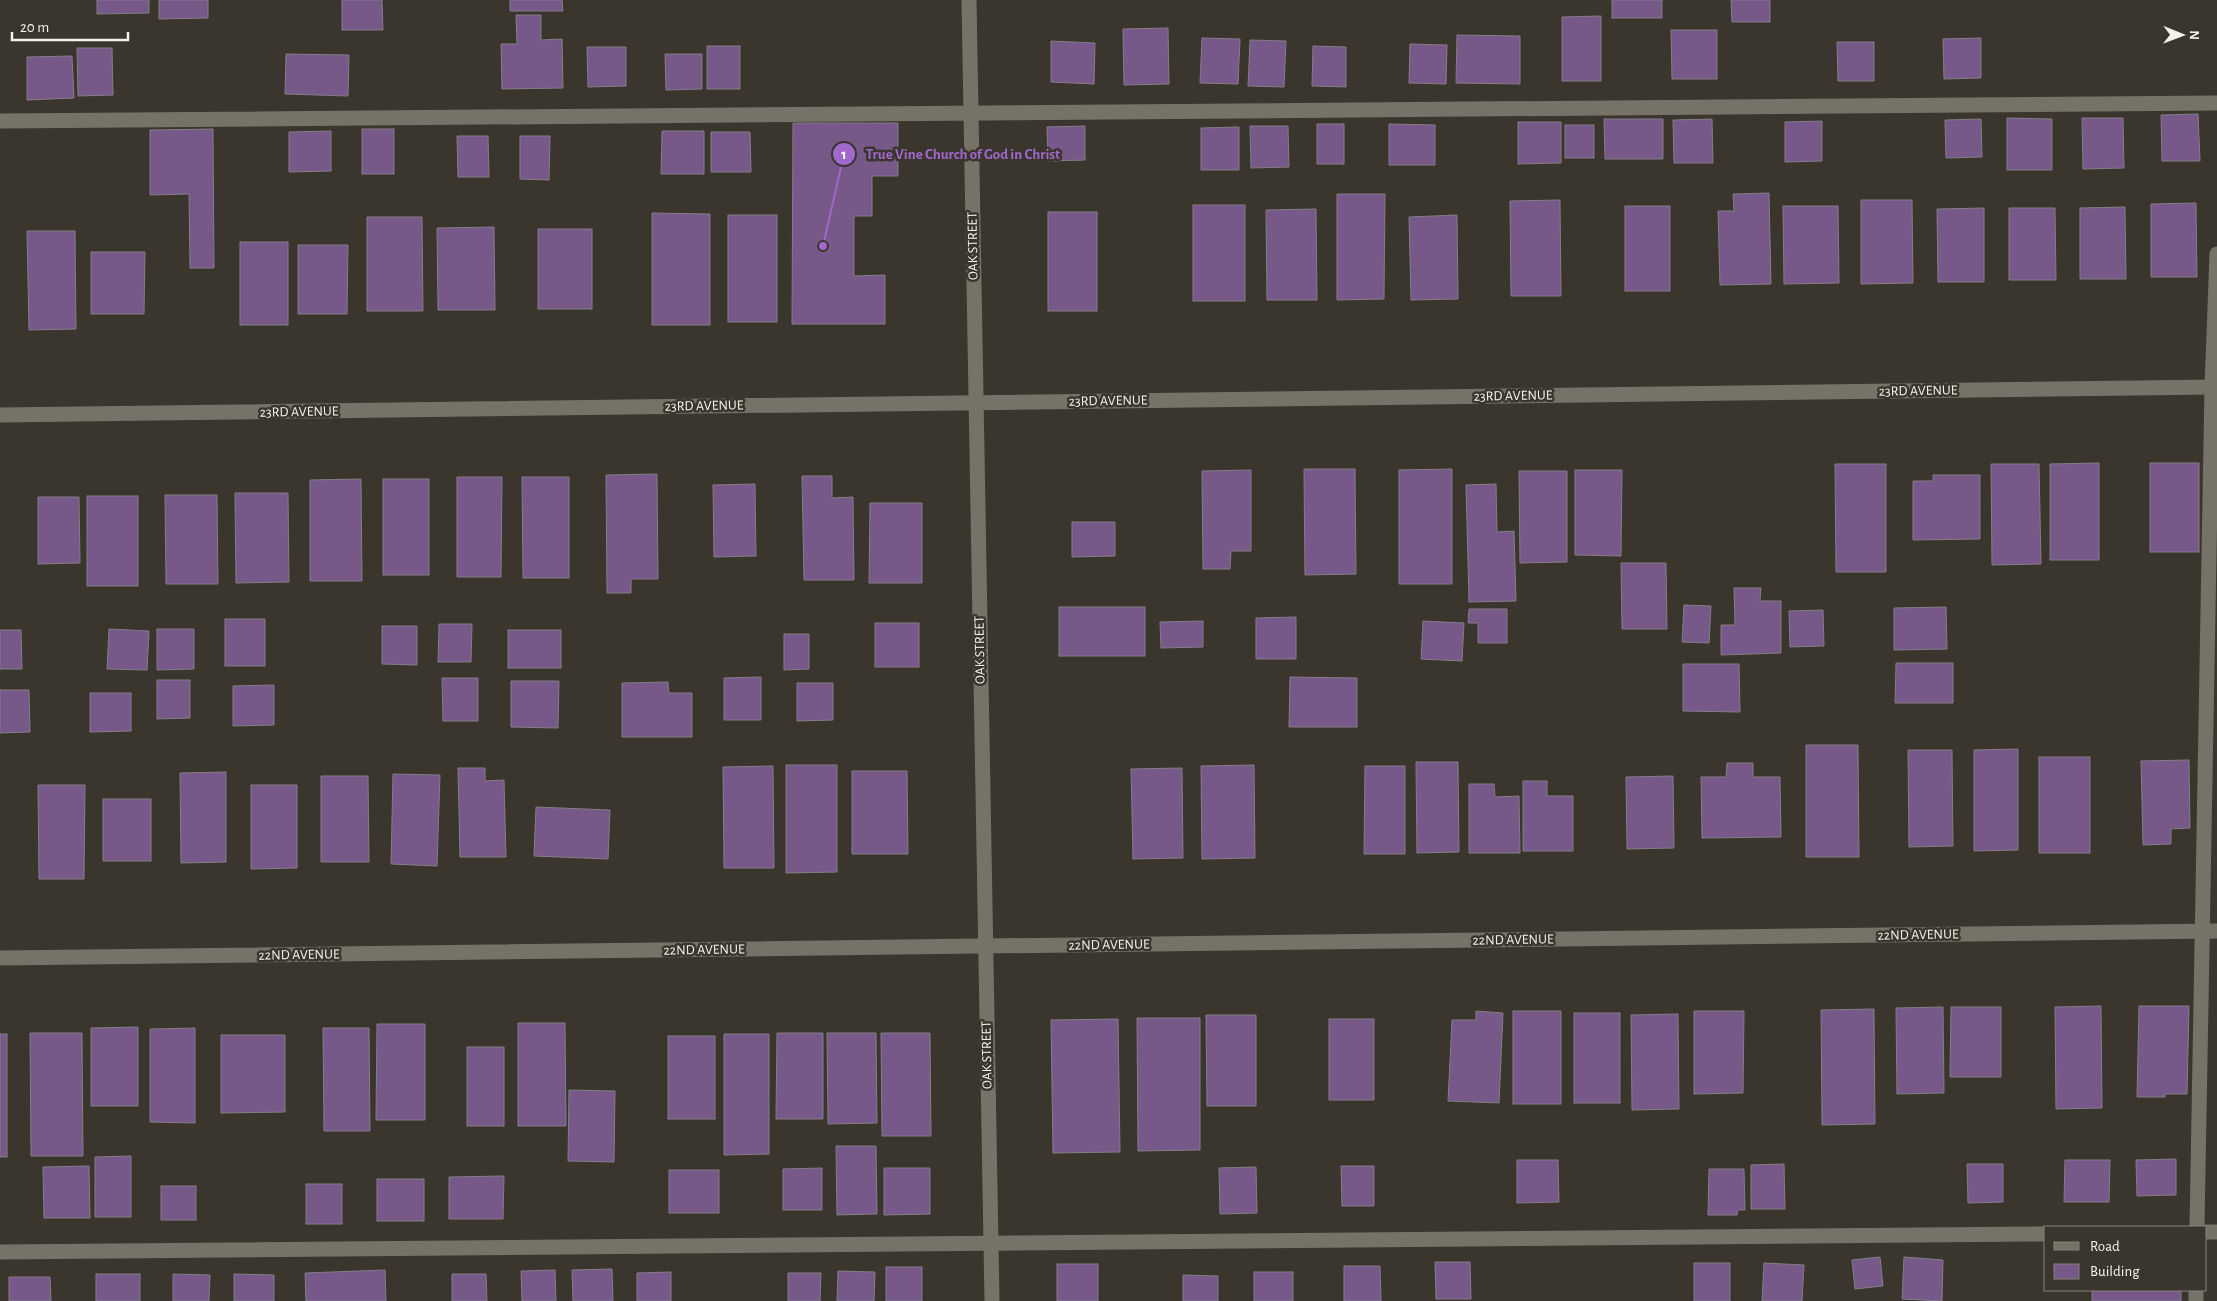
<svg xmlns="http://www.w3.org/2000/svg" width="2217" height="1301" font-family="'Alegreya Sans',sans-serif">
<rect width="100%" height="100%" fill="#3a362d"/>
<g fill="#775989" stroke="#847d88">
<polygon points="97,0 149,0 149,13 97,14"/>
<polygon points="159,0 208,0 208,18 159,19"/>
<polygon points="342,0 382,0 383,30 342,30"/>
<polygon points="510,0 562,0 563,11 510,11"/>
<rect x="1612" y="0" width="50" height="18"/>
<polygon points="1731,0 1770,0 1770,22 1732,22"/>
<polygon points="516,15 541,15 541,40 562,39 563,88 502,89 501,44 517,44"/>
<polygon points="1601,16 1601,81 1562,81 1562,17"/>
<polygon points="1168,28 1169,84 1124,85 1123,29"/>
<polygon points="1671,30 1717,30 1717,79 1672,79"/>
<polygon points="1457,35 1520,36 1520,84 1456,83"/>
<polygon points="1202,38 1240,39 1238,84 1200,83"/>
<polygon points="1981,38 1981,78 1944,79 1943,39"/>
<polygon points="1250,40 1286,41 1284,87 1248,86"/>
<polygon points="1051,41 1095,43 1094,84 1051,82"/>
<polygon points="1837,42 1874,42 1874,81 1838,81"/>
<polygon points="1410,44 1447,45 1446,84 1409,83"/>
<rect x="707" y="46" width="33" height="43"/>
<polygon points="1313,46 1346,47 1346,87 1312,86"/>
<polygon points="587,47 626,47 626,86 588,87"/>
<polygon points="77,48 112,48 113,95 78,96"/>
<polygon points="286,54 349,55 348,96 285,94"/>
<polygon points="665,54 702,54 702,89 666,90"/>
<polygon points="72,56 74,98 27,100 27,57"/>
<polygon points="2198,114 2200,161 2162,161 2161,115"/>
<polygon points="2007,118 2052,119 2052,170 2007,170"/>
<polygon points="2082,118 2123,118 2124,168 2083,169"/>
<polygon points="1604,119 1663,119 1663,159 1605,159"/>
<polygon points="1712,119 1713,163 1674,163 1673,120"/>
<polygon points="1981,119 1982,157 1946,158 1945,120"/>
<polygon points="1822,121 1822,161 1785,162 1785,122"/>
<polygon points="1518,122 1561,122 1561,163 1518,164"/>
<polygon points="793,123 898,123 898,176 872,176 872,216 854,216 854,276 885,275 885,324 792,324"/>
<rect x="1317" y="124" width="27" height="40"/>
<polygon points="1389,124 1435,125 1435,165 1389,165"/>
<rect x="1565" y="125" width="29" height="33"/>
<polygon points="1085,126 1085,160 1048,161 1047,127"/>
<polygon points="1250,126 1288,126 1289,167 1251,168"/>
<polygon points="1239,127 1239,170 1201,170 1201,128"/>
<polygon points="213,129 214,268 190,268 189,194 150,195 150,130"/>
<rect x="362" y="129" width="32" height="45"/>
<polygon points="331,131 331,171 289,172 289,132"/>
<polygon points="662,131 704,131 704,174 661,174"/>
<polygon points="711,132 750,132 751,172 711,172"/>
<polygon points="457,136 488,136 489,177 458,177"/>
<polygon points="520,136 550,136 549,180 520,179"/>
<polygon points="1769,193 1771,284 1720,285 1718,211 1734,211 1733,194"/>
<polygon points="1337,194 1385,194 1384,299 1337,300"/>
<polygon points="1560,200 1561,296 1511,296 1510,201"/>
<polygon points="1861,200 1912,200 1913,283 1861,284"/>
<polygon points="2196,203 2197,277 2151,277 2151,204"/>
<rect x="1193" y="205" width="52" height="96"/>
<rect x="1625" y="206" width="45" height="85"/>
<polygon points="1783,206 1838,206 1839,283 1784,284"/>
<polygon points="2125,207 2126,279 2080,279 2080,208"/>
<polygon points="1984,208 1984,282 1938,282 1937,209"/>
<polygon points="2009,208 2055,208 2056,280 2009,280"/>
<polygon points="1316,209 1317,300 1267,300 1266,210"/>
<rect x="1048" y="212" width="49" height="99"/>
<polygon points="652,213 710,214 710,325 652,325"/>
<rect x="728" y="215" width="49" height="107"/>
<polygon points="1457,215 1458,299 1411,300 1409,217"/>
<polygon points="367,217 422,217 423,311 367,311"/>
<polygon points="494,227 495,310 438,310 437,228"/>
<rect x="538" y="229" width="54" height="80"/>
<polygon points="27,231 75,231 76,329 29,330"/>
<rect x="240" y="242" width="48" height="83"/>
<polygon points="298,245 348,245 347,314 298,314"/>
<polygon points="91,252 145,252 144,314 91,314"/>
<polygon points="2099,463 2099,560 2050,560 2050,464"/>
<rect x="2150" y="463" width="49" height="89"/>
<polygon points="1835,464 1886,464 1886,572 1836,572"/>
<polygon points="1991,464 2039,464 2041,564 1992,565"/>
<polygon points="1304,469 1355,469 1356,574 1305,575"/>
<polygon points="1452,469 1452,584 1399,584 1399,470"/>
<polygon points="1251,470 1251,551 1231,551 1230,569 1203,569 1202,471"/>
<polygon points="1575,470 1622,470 1621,556 1575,555"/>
<polygon points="1519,471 1567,471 1567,562 1520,563"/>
<polygon points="657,474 658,579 631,579 631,593 607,593 606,475"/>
<polygon points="1933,475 1980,475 1980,539 1913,540 1913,481 1933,481"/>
<polygon points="802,476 832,476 832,498 853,497 854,580 804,580"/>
<polygon points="457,477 502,477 501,577 457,577"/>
<polygon points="522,477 569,477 569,578 523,578"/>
<polygon points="361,479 362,581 310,581 310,480"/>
<rect x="383" y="479" width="46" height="96"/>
<polygon points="755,484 756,556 714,557 713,485"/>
<polygon points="1496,484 1497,532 1514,531 1516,601 1469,602 1466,485"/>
<polygon points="235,493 288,493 289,582 236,583"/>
<polygon points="165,495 217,495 218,584 166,584"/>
<rect x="87" y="496" width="51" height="90"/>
<polygon points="38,497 79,497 80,563 38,564"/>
<polygon points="870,503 922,503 922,583 869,583"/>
<polygon points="1072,522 1115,522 1115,556 1072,557"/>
<polygon points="1621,563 1666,563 1667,629 1622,629"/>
<polygon points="1734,588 1761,588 1760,601 1781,601 1781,653 1721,655 1721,625 1735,625"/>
<polygon points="1684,605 1711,606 1709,643 1682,642"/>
<rect x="1059" y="607" width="86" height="49"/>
<polygon points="1946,607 1947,649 1894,650 1894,608"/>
<polygon points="1469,609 1507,609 1507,643 1478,643 1478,623 1468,623"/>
<polygon points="1823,610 1824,646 1790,647 1789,611"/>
<polygon points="1296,617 1296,659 1256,659 1256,618"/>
<rect x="225" y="619" width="40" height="47"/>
<polygon points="1203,621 1203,647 1161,648 1160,622"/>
<polygon points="1423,621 1464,623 1462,661 1421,659"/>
<rect x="875" y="623" width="44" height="44"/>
<polygon points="439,624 472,624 471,662 438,662"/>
<polygon points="382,626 417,626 417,665 382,664"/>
<polygon points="109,629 149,631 147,670 107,669"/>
<polygon points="157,629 194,629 194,669 157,670"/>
<polygon points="0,630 21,630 22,669 0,669"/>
<rect x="508" y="630" width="53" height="38"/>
<polygon points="784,634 809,634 809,669 784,670"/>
<polygon points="1896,663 1953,663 1953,703 1895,703"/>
<polygon points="1683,664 1739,664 1740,712 1683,711"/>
<polygon points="761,677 761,720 724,720 724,678"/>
<polygon points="1290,677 1357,678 1357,727 1289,727"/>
<polygon points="442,678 478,678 478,721 443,721"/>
<polygon points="157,680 190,680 190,718 157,719"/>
<polygon points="511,681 559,681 558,728 511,727"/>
<polygon points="668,682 669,693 692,693 692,737 622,737 622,683"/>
<polygon points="797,683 833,683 833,720 797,721"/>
<polygon points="274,685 274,725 233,726 233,686"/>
<polygon points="0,690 29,690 30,732 0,733"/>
<polygon points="90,693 131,693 131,731 90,732"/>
<polygon points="1806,745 1858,745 1859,857 1806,857"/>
<polygon points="2018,749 2018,850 1974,851 1974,750"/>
<polygon points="1908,750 1952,750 1953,846 1909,847"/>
<rect x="2039" y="757" width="51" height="96"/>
<polygon points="2189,760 2190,828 2171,829 2171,844 2143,845 2141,761"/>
<polygon points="1416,762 1458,762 1459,852 1417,853"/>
<polygon points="1727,763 1753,763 1753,777 1780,777 1781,837 1702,838 1701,777 1726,777"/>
<polygon points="786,765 837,765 837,872 786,873"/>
<polygon points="1254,765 1255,858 1202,859 1201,766"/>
<polygon points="773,766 774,868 724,868 723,767"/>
<polygon points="1365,766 1405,766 1405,854 1364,854"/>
<polygon points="458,768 485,768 485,781 504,780 506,857 460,857"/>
<polygon points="1182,768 1183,858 1133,859 1131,769"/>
<polygon points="852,771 907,771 908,854 852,854"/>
<polygon points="226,772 226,862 181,863 180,773"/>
<polygon points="393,774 440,775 437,866 391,864"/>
<polygon points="321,776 368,776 369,862 321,862"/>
<polygon points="1673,776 1674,848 1627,849 1626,777"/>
<polygon points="1523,781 1547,781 1547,796 1573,796 1573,851 1523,851"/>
<polygon points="1469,784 1494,784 1495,797 1519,796 1520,853 1469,853"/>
<polygon points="38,785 85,785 84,879 39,879"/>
<polygon points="251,785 297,785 297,868 251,869"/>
<rect x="103" y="799" width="48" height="62"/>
<polygon points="536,807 610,810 608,859 534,856"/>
<polygon points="2101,1006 2102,1108 2056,1109 2055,1007"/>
<polygon points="2139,1006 2189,1006 2187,1094 2165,1094 2165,1097 2137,1097"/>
<polygon points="1943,1007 1944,1093 1897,1094 1896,1008"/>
<polygon points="1951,1007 2001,1007 2001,1077 1950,1077"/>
<polygon points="1874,1009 1875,1124 1822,1125 1821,1010"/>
<polygon points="1476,1011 1503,1013 1499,1103 1448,1101 1452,1020 1476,1020"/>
<rect x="1513" y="1011" width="48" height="93"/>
<polygon points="1694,1011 1744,1011 1743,1093 1694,1094"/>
<rect x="1574" y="1013" width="46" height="90"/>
<polygon points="1678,1014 1679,1109 1632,1110 1631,1015"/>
<polygon points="1206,1015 1256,1015 1256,1106 1207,1106"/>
<polygon points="1137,1018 1200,1018 1200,1150 1138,1151"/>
<polygon points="1118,1019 1120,1152 1053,1153 1051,1020"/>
<rect x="1329" y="1019" width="45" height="81"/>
<polygon points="518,1023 565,1023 566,1126 518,1126"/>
<polygon points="377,1024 425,1024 425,1120 376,1120"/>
<polygon points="138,1027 138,1106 91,1106 91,1028"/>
<polygon points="195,1028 195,1123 150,1122 150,1029"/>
<polygon points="323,1028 369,1028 370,1131 324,1131"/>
<polygon points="30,1033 82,1033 83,1156 31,1156"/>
<polygon points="777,1033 823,1033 823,1119 776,1119"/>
<polygon points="827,1033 876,1033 877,1123 828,1124"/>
<polygon points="881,1033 930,1033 931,1136 882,1136"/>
<rect x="0" y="1034" width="7" height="123"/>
<polygon points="724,1034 769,1034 769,1154 724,1155"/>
<polygon points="221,1035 285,1035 285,1112 221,1113"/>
<rect x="668" y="1036" width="47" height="83"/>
<rect x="467" y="1047" width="37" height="79"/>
<polygon points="569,1090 615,1091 614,1162 568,1161"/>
<polygon points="836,1146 876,1146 877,1214 837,1215"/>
<polygon points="131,1156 131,1217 95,1217 95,1157"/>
<polygon points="2176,1159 2176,1195 2137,1196 2136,1160"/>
<polygon points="1517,1160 1558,1160 1559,1202 1517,1203"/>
<polygon points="2065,1160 2110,1160 2109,1202 2064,1202"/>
<polygon points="1784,1164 1785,1209 1751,1209 1751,1165"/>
<polygon points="1967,1164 2003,1164 2003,1202 1968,1203"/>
<polygon points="89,1166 90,1218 44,1218 43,1167"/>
<polygon points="1341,1166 1374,1166 1374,1206 1342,1206"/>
<polygon points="1256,1167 1257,1213 1220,1214 1219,1168"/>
<polygon points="822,1168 822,1210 783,1210 783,1169"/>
<polygon points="884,1168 930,1168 930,1214 884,1215"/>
<polygon points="1709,1169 1744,1169 1745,1210 1738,1210 1737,1215 1708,1215"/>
<rect x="669" y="1170" width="50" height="43"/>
<polygon points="504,1176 503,1219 449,1219 449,1177"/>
<rect x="377" y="1179" width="47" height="42"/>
<rect x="306" y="1184" width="36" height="40"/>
<rect x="161" y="1186" width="35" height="34"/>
<polygon points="1880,1257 1883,1286 1855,1289 1852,1260"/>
<polygon points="1904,1257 1943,1260 1942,1301 1902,1299"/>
<polygon points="1435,1262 1470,1262 1471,1299 1436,1299"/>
<rect x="1694" y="1263" width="36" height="38"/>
<polygon points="1764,1263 1804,1265 1802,1301 1762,1301"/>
<rect x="1057" y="1264" width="41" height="37"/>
<polygon points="1344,1266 1380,1266 1381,1301 1344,1301"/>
<rect x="886" y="1267" width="36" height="34"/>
<polygon points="612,1269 613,1301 573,1301 572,1270"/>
<polygon points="385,1270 386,1301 306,1301 305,1273"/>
<polygon points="555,1270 556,1301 522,1301 521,1271"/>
<polygon points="838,1271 875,1272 874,1301 837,1301"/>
<polygon points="671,1272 671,1301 637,1301 637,1273"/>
<rect x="1254" y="1272" width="39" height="29"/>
<polygon points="788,1273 821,1273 820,1301 788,1301"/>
<rect x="96" y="1274" width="44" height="27"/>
<polygon points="173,1274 210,1275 209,1301 173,1301"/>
<polygon points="234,1274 274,1275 274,1301 234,1301"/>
<polygon points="452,1274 486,1274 487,1301 452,1301"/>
<polygon points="1183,1275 1218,1276 1218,1301 1183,1301"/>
<polygon points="9,1277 50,1277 51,1301 9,1301"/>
<rect x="2092" y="1290" width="89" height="11"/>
</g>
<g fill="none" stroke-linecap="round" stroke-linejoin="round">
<g stroke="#767267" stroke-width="15">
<polyline points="969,0 992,1301"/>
<polyline points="0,121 2217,103"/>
<polyline points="0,415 2217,387"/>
<polyline points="0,958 2217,931"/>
<polyline points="2197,1227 2212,387 2217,254"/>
<polyline points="2206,1232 2217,1232"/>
<polyline points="0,1252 2046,1234"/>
<polyline points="2196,1301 2196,1290"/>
</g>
</g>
<g text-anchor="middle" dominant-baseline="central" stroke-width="5" stroke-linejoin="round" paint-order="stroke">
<g font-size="14" fill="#f5f2ec" stroke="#3a362d">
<text transform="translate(973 246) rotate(-91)">OAK STREET</text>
<text transform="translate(1918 391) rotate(-1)">23RD AVENUE</text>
<text transform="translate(1513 396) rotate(-1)">23RD AVENUE</text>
<text transform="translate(1108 401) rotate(-1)">23RD AVENUE</text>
<text transform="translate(704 406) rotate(-1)">23RD AVENUE</text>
<text transform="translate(299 412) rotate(-1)">23RD AVENUE</text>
<text transform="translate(980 650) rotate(-91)">OAK STREET</text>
<text transform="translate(1918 935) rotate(-1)">22ND AVENUE</text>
<text transform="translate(1513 940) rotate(-1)">22ND AVENUE</text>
<text transform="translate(1109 945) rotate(-1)">22ND AVENUE</text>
<text transform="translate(704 950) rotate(-1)">22ND AVENUE</text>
<text transform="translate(299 955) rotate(-1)">22ND AVENUE</text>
<text transform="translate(987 1055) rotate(-91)">OAK STREET</text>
</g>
</g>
<path fill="none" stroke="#a067cc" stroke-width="2" d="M823 246L844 154"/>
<g fill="#a067cc" stroke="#3a362d" stroke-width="2">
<circle cx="823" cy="246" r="5"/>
<circle cx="844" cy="154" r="12"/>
</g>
<g font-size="15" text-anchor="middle" font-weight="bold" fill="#fff">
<text x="844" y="159">1</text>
</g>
<g font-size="15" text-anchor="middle" font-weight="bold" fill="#a067cc" stroke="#3a362d" stroke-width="5" stroke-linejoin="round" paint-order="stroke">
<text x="963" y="159">True Vine Church of God in Christ</text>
</g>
<rect x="2044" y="1226" width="162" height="65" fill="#3a362d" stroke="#858179"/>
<rect x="2054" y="1242" width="25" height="8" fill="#767267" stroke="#858179"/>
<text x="2090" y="1251" font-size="15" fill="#f5f2ec">Road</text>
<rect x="2054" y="1264" width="25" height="15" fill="#775989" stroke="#858179"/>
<text x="2090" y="1276" font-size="15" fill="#f5f2ec">Building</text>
<g transform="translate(2182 35) rotate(91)" stroke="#3a362d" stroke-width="4" paint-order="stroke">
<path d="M0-4L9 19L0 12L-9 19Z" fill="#f5f2ec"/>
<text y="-8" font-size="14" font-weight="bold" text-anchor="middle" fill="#f5f2ec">N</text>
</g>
<path d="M12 32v8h116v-8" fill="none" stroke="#f5f2ec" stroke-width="2.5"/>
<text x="20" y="32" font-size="15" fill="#f5f2ec" stroke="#3a362d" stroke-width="4" paint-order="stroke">20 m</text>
</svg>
